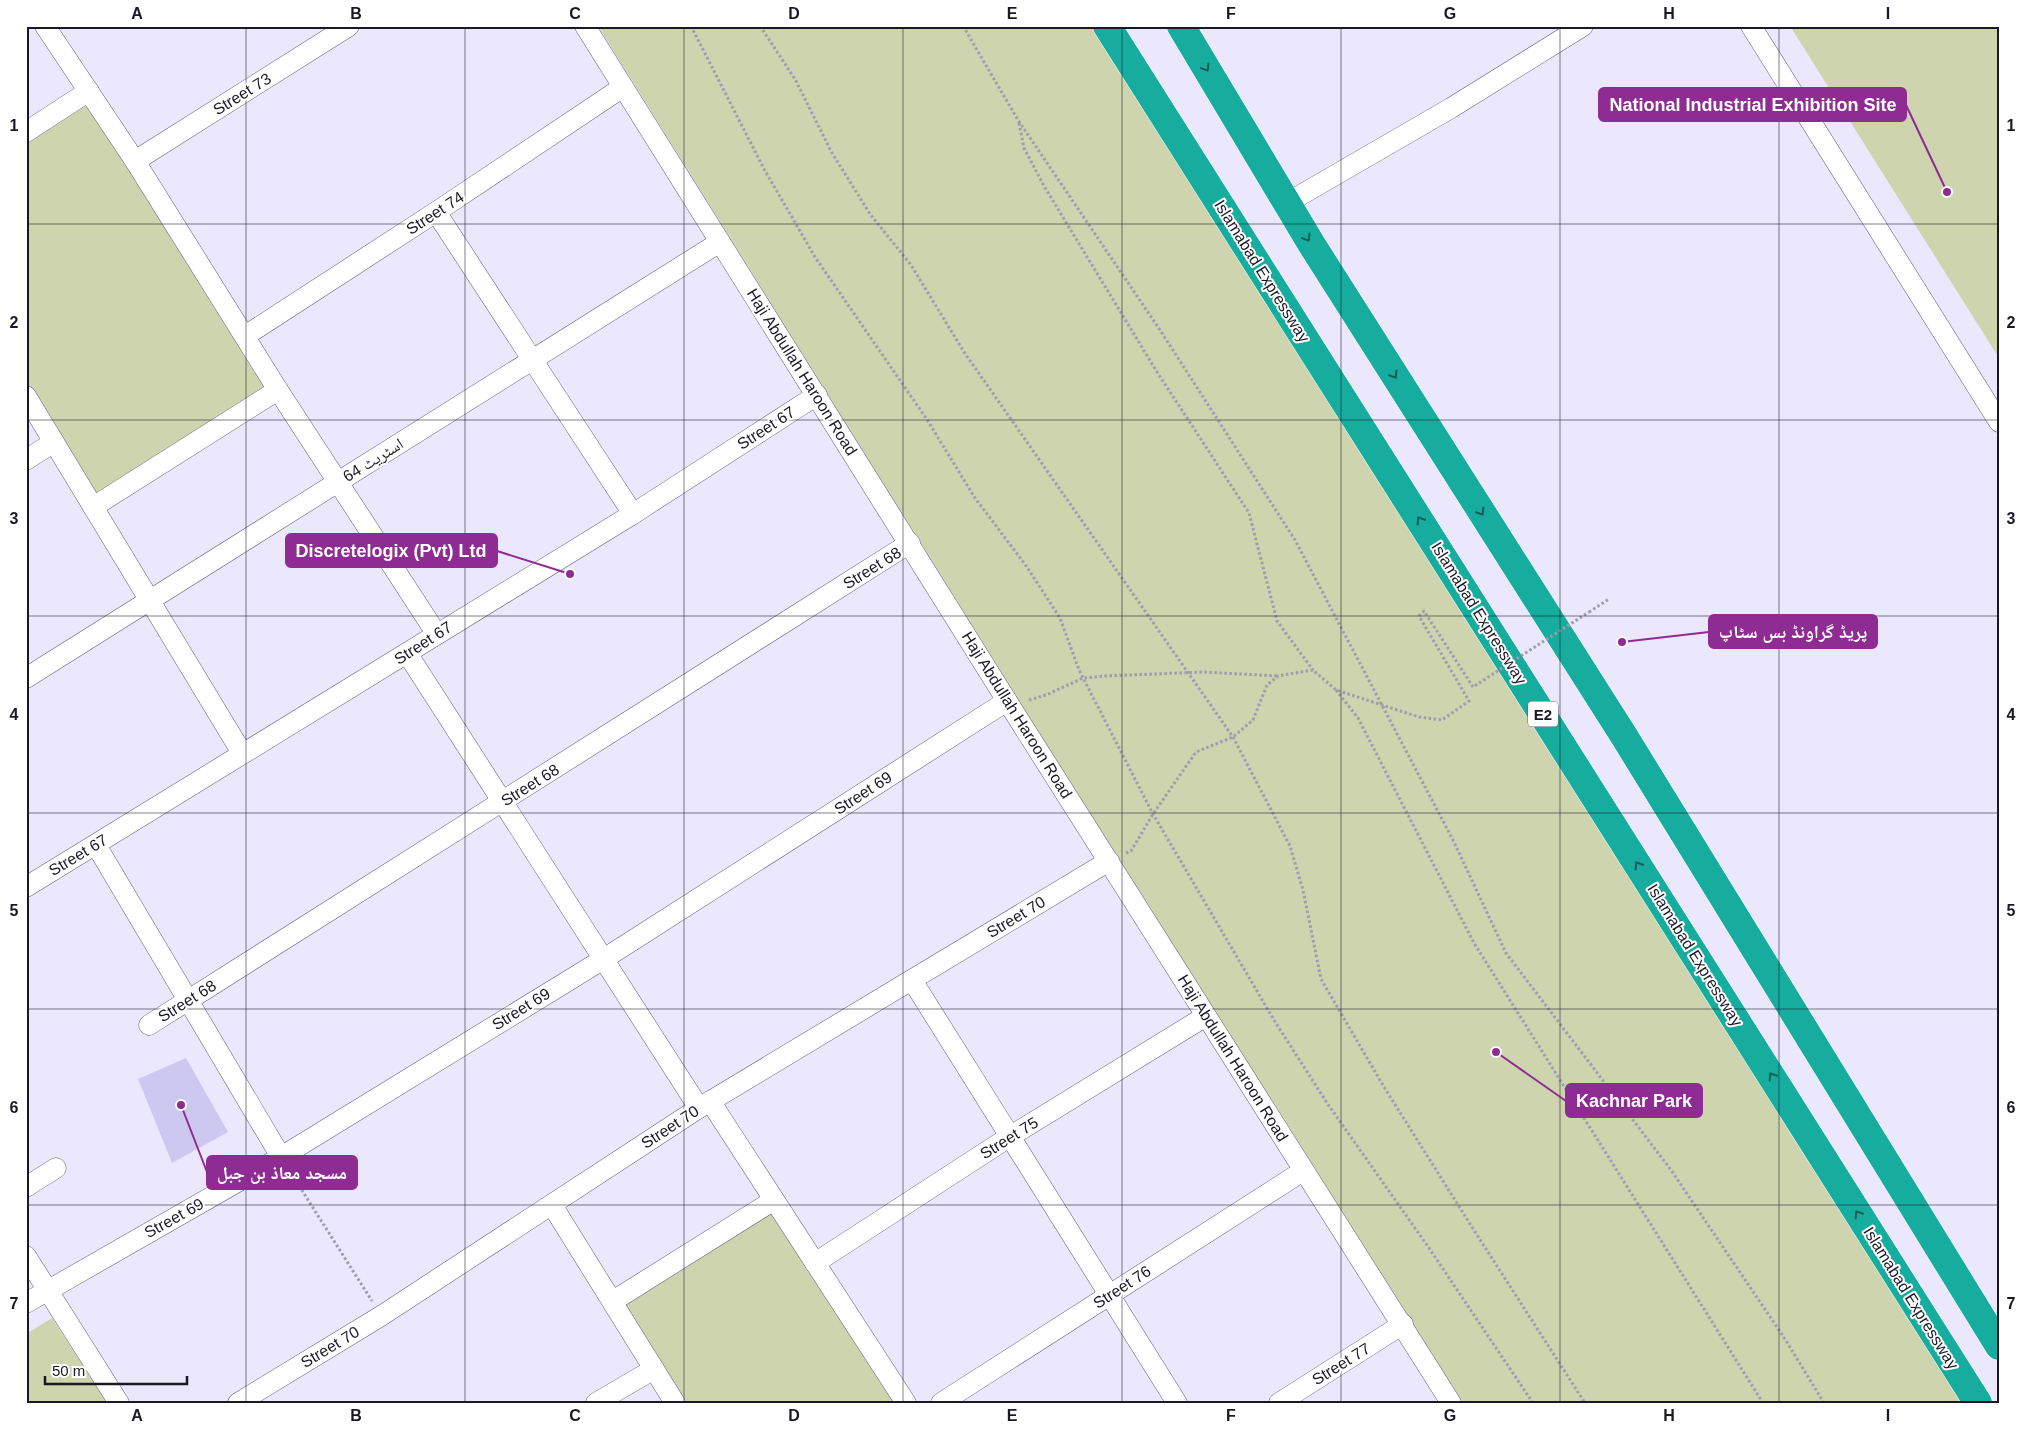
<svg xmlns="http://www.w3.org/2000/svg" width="2025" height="1429" font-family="Helvetica,'Noto Naskh Arabic',sans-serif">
<rect width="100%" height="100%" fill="#ebe8fe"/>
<g fill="#cdd4ae">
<polygon points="598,26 1100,26 1977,1403 1457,1403"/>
<polygon points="1790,26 1999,26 1999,358"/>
<polygon points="86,102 265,386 93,496 26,386 26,140"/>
<polygon points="773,1207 899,1403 682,1403 622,1302"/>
<polygon points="52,1318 107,1403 26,1403 26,1334"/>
</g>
<polygon fill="#cdc8f0" points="186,1058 228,1132 172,1163 138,1079"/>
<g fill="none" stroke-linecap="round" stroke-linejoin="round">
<g stroke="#635f7e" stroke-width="21">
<g id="minor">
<polyline points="45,26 135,161 278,390 436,633"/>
<polyline points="585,26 1007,701 1451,1403"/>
<polyline points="1751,26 1999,422"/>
<polyline points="26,132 89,91"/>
<polyline points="135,161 349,26"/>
<polyline points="1287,203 1451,108 1583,26"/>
<polyline points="436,212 633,514"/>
<polyline points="245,336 436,212 623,87"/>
<polyline points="26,396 242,753"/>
<polyline points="26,460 54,442"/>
<polyline points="93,507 278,390"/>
<polyline points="407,653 699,1108"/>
<polyline points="26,678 720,242"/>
<polyline points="96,845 281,1157"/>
<polyline points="26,887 633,514 817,395"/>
<polyline points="912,980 1177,1403"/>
<polyline points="149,1025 910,543"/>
<polyline points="710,1101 906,1403"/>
<polyline points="26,1187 56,1168"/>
<polyline points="552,1205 675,1403"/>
<polyline points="26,1256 119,1403"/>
<polyline points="815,1263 1009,1137 1206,1016"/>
<polyline points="613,1301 774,1200"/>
<polyline points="26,1303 281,1157 602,960 1007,701"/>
<polyline points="238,1403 381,1316 699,1108 1109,861"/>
<polyline points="596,1403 654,1369"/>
<polyline points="941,1403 1303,1171"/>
<polyline points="1279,1403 1403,1324"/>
</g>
</g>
<g stroke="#fff" stroke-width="29">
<g id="highway">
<polyline points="1107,26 1978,1403"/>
<polyline points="1181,26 1312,245 1624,736 1999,1346"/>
</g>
</g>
<g stroke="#9e9cae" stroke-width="3" stroke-dasharray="2.5 2.5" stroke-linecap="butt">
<polyline points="691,26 764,169 815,257 926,418 975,498 1027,567 1060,618 1079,670 1153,814 1274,1020 1327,1103 1429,1248 1533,1403"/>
<polyline points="760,26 795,79 832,153 870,214 911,265 964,352 1233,737 1290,846 1303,890 1321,979 1384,1087 1470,1224 1585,1403"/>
<polyline points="963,26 1018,120 1160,330 1295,540 1453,840 1506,953 1671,1170 1785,1339 1824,1403"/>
<polyline points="1019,123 1024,148 1044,186 1157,372 1249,513 1277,621 1313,670"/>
<polyline points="1589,612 1609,599"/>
<polyline points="1336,690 1358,718 1474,943 1763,1403"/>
<polyline points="1029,700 1046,695 1083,678 1105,676 1203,672 1278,676"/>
<polyline points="1126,853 1131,851 1153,814 1196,752 1233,737 1253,720 1267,685 1278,676 1313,670 1336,690 1419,717 1442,720 1469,701 1419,616 1424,611 1473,687 1479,683"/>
<polyline points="291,1173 372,1301"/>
</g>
<use href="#minor" stroke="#fff" stroke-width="20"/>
<use href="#highway" stroke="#16ad9f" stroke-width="28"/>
<polyline stroke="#9e9cae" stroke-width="3" stroke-dasharray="2.5 2.5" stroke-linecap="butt" points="1479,683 1589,612"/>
</g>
<defs><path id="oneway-chevron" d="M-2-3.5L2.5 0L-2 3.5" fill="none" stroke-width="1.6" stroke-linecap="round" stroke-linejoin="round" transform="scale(1.25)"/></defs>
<g stroke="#185b5c">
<use href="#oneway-chevron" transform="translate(1206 68) rotate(59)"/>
<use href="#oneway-chevron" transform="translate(1307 238) rotate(59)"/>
<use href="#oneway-chevron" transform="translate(1394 375) rotate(58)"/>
<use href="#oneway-chevron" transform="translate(1481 512) rotate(58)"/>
<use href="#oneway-chevron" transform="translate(1420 520) rotate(-122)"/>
<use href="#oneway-chevron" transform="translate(1638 865) rotate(-122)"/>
<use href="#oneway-chevron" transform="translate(1772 1076) rotate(-122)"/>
<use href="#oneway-chevron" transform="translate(1858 1214) rotate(-122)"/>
</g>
<path fill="none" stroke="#1a1825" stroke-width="1" stroke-opacity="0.55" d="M 246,26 L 246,1403M 465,26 L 465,1403M 684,26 L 684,1403M 903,26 L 903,1403M 1122,26 L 1122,1403M 1341,26 L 1341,1403M 1560,26 L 1560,1403M 1779,26 L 1779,1403M 26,224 L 1999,224M 26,420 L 1999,420M 26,616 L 1999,616M 26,813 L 1999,813M 26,1009 L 1999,1009M 26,1205 L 1999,1205"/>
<g text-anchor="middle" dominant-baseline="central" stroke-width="4" stroke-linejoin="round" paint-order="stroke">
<rect fill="#fff" stroke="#5f5d66" stroke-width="1" x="1528" y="701.5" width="30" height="25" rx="4"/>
<g font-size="15" font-weight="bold" fill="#1a1825">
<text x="1543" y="714">E2</text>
</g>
<g font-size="16" fill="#1a1825" stroke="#fff">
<text transform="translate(242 94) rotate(-32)">Street 73</text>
<text transform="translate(435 213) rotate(-33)">Street 74</text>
<text transform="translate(1262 271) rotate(58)">Islamabad Expressway</text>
<text transform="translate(802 372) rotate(58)">Haji Abdullah Haroon Road</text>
<text transform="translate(766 428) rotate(-33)">Street 67</text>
<text transform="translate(373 460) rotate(-32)">اسٹریٹ 64</text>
<text transform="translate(872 568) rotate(-32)">Street 68</text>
<text transform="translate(1479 613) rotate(58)">Islamabad Expressway</text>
<text transform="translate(423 643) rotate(-33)">Street 67</text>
<text transform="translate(1017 715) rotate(58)">Haji Abdullah Haroon Road</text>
<text transform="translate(530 785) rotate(-32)">Street 68</text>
<text transform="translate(863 793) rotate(-33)">Street 69</text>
<text transform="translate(78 855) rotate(-31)">Street 67</text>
<text transform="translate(1016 917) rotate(-31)">Street 70</text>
<text transform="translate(1695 955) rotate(58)">Islamabad Expressway</text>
<text transform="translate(187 1001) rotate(-32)">Street 68</text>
<text transform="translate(521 1009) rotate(-32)">Street 69</text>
<text transform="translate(1233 1058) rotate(58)">Haji Abdullah Haroon Road</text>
<text transform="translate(670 1127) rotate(-33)">Street 70</text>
<text transform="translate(1009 1138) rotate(-32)">Street 75</text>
<text transform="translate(174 1218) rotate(-29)">Street 69</text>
<text transform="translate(1122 1287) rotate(-33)">Street 76</text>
<text transform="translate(1911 1298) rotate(58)">Islamabad Expressway</text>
<text transform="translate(330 1347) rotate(-31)">Street 70</text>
<text transform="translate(1341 1364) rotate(-32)">Street 77</text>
</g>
</g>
<path fill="none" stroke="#8f2c93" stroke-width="2" d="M1947 192L1906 105M570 574L497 551M1622 642L1709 632M1496 1052L1566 1101M181 1105L207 1172"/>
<g fill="#8f2c93" stroke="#fff" stroke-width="2">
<circle cx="1947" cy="192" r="5"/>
<circle cx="570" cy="574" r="5"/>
<circle cx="1622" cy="642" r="5"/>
<circle cx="1496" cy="1052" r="5"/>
<circle cx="181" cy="1105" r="5"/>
</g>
<g fill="#8f2c93" stroke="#8f2c93" stroke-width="2">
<rect x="1599" y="88" width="307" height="33" rx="5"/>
<rect x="286" y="534" width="211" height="33" rx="5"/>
<rect x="1709" y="615" width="168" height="33" rx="5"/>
<rect x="1566" y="1084" width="136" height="33" rx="5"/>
<rect x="207" y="1156" width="150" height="33" rx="5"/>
</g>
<g font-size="18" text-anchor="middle" font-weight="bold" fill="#fff">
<text x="1753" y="111">National Industrial Exhibition Site</text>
<text x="391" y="557">Discretelogix (Pvt) Ltd</text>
<text x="1793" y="638">پریڈ گراونڈ بس سٹاپ</text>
<text x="1634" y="1107">Kachnar Park</text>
<text x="282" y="1179">مسجد معاذ بن جبل</text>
</g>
<rect width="2025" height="1429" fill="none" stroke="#ffffff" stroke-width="55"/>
<path d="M45 1376v8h142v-8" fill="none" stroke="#1a1825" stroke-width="2.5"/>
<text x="52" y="1376" font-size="15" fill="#1a1825" stroke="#ffffff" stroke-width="4" paint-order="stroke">50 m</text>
<rect x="28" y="28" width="1970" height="1374" fill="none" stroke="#1a1825" stroke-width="2"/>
<g font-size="16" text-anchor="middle" font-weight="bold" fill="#1a1825">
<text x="137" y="19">A</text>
<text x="356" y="19">B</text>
<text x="575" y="19">C</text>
<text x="794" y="19">D</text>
<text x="1012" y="19">E</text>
<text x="1231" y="19">F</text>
<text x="1450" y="19">G</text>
<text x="1669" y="19">H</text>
<text x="1888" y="19">I</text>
<text x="14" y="131">1</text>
<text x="2011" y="131">1</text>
<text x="14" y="328">2</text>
<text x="2011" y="328">2</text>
<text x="14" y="524">3</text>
<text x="2011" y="524">3</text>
<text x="14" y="720">4</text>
<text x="2011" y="720">4</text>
<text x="14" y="916">5</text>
<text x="2011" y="916">5</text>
<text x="14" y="1113">6</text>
<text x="2011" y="1113">6</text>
<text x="14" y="1309">7</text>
<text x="2011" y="1309">7</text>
<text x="137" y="1421">A</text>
<text x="356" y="1421">B</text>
<text x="575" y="1421">C</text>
<text x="794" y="1421">D</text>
<text x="1012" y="1421">E</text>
<text x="1231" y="1421">F</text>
<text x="1450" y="1421">G</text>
<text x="1669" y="1421">H</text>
<text x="1888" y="1421">I</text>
</g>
</svg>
